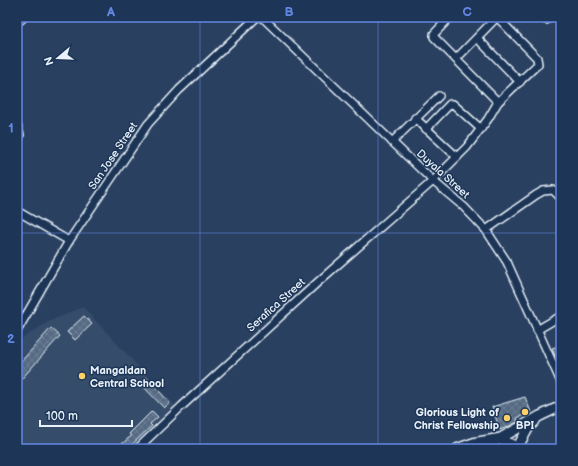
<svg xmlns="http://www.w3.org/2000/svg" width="578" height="466" font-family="'Balsamiq Sans',sans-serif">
<defs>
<pattern id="building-cross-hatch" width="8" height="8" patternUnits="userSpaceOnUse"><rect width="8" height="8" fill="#556a83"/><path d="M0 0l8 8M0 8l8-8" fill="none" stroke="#6d8095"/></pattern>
</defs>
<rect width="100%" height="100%" fill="#294061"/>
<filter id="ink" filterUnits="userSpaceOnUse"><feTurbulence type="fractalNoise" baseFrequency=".025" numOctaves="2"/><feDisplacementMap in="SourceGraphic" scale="8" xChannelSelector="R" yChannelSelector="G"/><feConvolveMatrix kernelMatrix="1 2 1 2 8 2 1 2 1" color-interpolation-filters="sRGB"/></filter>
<g filter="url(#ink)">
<polygon fill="#364d6b" points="83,307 176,407 133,449 17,449 17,345 20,340 48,322"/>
<g fill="url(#building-cross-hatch)" stroke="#e8f1f8">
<polygon points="84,316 92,324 75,340 67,332"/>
<polygon points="51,328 60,336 17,384 17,366"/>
<polygon points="561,345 561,354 555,356 552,348"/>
<polygon points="146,377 170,403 164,408 140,383"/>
<polygon points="525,397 531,412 517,418 518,422 500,430 492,407"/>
<polygon points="152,411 158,417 150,424 152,426 127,449 116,449 131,436 129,434"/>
</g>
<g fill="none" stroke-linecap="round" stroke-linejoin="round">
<g stroke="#e8f1f8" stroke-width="10">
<g id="minor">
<polyline points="262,17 433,181 464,207 486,230 507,262 561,382"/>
<polyline points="450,17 434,34 434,37 498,102"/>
<polyline points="541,17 546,20 552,17"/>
<polyline points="17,23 23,18"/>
<polyline points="477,38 520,82"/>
<polyline points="456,59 497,17"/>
<polyline points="415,118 457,157"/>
<polyline points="17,125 20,135 17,145"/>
<polyline points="426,129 450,104 453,104 481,129"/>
<polyline points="392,142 439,96"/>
<polyline points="17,211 69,241"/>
<polyline points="486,230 536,195 543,191 553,190 561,198"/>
<polyline points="537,330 561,316"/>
<polyline points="17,331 69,241 148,124 179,90 257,17"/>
<polyline points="137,449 182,406 318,282 433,181 467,147 488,119 498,102 538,64 537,58 497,17"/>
<polyline points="490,449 499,439"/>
</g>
</g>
<g stroke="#e8f1f8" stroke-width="12">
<g id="major">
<polyline points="499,439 540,416 561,406"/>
<polyline points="517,448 529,427 535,421"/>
</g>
</g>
<g stroke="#e8f1f8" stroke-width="13">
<polyline id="highway" points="458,449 475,443 499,439 520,449"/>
</g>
<use href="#minor" stroke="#1d3557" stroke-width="7"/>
<use href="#major" stroke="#1d3557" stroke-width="9"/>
<use href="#highway" stroke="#1d3557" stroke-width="10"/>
</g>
</g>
<path fill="none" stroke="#6487e3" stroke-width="1" stroke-opacity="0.55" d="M 200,17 L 200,449M 378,17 L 378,449M 17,233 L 561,233"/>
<g fill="#ffd166" stroke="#1d3557" stroke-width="1.5">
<circle cx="82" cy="376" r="4"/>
<circle cx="525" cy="412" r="4"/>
<circle cx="507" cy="418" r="4"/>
</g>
<g text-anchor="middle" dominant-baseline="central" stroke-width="3" stroke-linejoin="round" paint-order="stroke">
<g font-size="11" fill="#e8f1f8" stroke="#1d3557">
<text transform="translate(113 156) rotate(-56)">San Jose Street</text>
<text transform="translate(443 174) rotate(42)">Duyala Street</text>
<text transform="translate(276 305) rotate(-42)">Serafica Street</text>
</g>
<g font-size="11" font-weight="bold" fill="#e8f1f8" stroke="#1d3557" text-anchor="start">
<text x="90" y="370">Mangaldan<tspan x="90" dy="13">Central School</tspan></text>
<text x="499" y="412" text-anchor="end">Glorious Light of<tspan x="499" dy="13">Christ Fellowship</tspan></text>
<text x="525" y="425" text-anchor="middle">BPI</text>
</g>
</g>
<rect width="578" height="466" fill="none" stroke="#1d3557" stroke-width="44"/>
<g transform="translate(58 58) rotate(251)" stroke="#1d3557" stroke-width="3" paint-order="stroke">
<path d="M0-3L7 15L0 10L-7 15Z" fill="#e8f1f8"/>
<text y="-6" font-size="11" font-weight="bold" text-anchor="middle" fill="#e8f1f8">N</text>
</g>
<path d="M40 420v6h92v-6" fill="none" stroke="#e8f1f8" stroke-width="2"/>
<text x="46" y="420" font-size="12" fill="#e8f1f8" stroke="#1d3557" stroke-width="3" paint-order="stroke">100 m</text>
<rect x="22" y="22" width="534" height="422" fill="none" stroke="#6487e3" stroke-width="1.5"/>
<g font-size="13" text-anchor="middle" font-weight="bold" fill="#6487e3">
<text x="111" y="16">A</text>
<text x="289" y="16">B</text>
<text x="467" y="16">C</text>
<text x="11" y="132">1</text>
<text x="11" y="343">2</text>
</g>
</svg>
